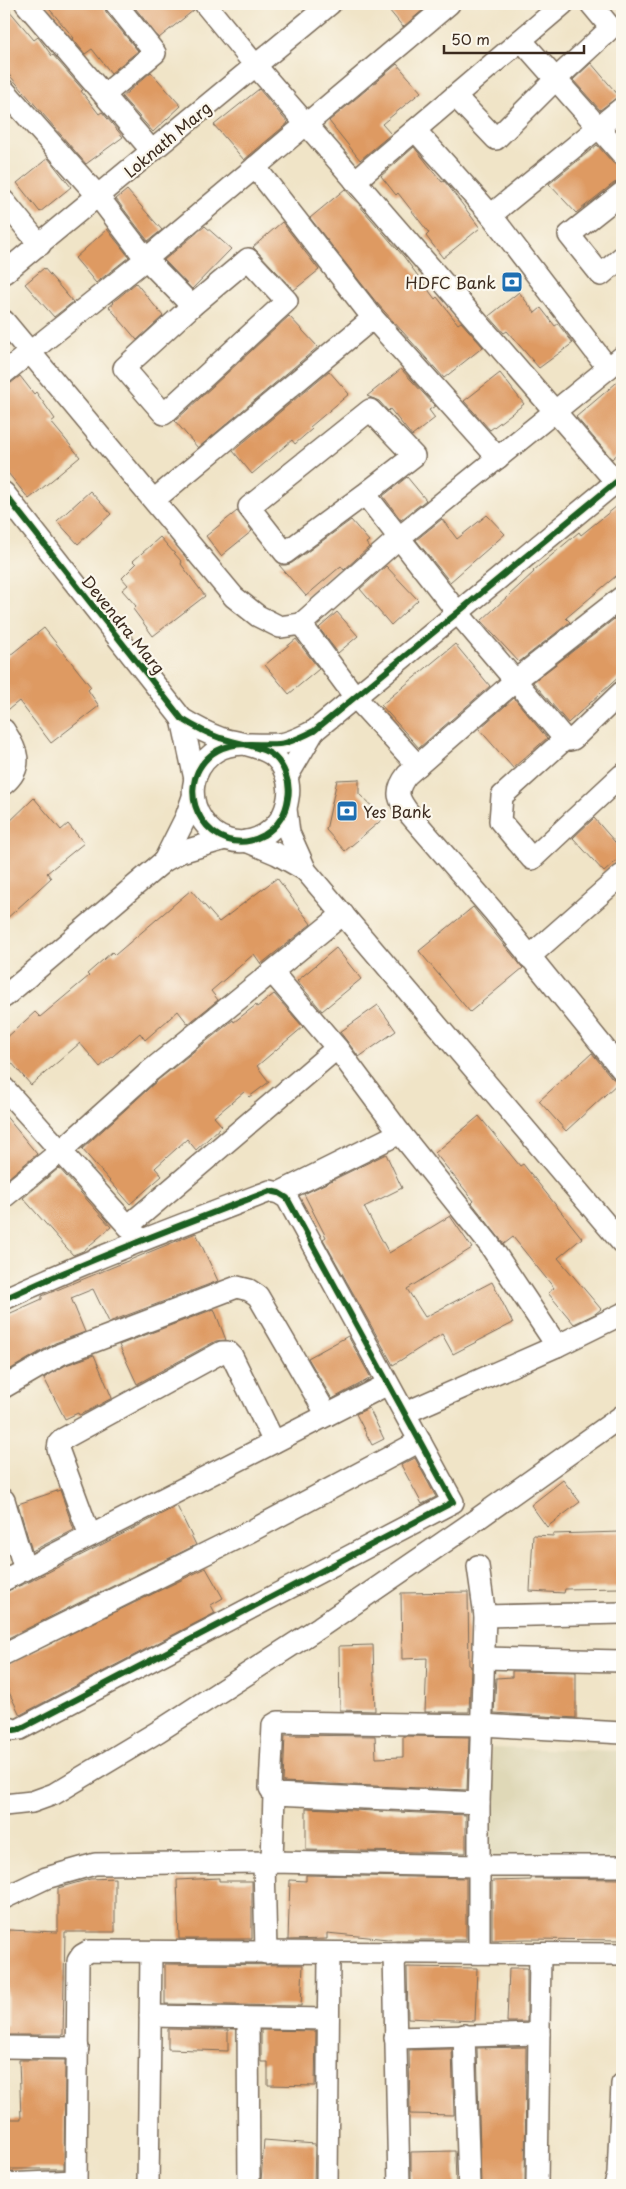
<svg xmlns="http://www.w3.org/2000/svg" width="626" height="2189" font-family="'Playpen Sans',sans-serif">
<rect width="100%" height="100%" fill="#fbf7ec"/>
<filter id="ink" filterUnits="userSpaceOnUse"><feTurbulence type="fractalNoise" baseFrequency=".02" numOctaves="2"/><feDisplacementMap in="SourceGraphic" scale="10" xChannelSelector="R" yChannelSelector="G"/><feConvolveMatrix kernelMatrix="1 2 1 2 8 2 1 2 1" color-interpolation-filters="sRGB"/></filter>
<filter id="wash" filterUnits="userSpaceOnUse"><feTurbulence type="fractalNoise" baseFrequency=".0096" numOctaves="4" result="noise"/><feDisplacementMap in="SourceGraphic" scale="20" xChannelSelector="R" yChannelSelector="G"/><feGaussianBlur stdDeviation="1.12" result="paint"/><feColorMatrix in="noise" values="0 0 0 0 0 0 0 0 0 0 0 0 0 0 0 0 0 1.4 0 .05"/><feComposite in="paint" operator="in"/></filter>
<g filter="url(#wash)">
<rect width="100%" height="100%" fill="#f0e4c7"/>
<polygon fill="#dfd8b7" points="491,1748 622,1751 622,1863 489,1860"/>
<g id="blocks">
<g fill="#de9a62">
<polygon points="4,4 34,40 38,37 52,56 53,55 83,90 81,91 99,114 102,112 123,137 86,164 4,69"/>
<polygon points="45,4 104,4 106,12 138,51 111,73 92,49 85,54 73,39 74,38"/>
<polygon points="132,4 193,4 194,10 159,38"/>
<polygon points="384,4 430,4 403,27"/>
<polygon points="591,63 619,96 600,110 573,80"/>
<polygon points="397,64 421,92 382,124 391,134 360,160 329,121"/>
<polygon points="151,72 181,106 153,132 122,97"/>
<polygon points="259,89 288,123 244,160 214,125"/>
<polygon points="597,145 613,163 622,166 622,181 614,183 576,213 549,184"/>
<polygon points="414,147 442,182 444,181 450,188 480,228 443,258 426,236 429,233 398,193 396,195 381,176"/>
<polygon points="48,158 71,187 40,212 17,183"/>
<polygon points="345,189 404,257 435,299 437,297 458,324 461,322 483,347 444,378 376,302 310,218"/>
<polygon points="127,190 162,230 148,241 116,199"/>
<polygon points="282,222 319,270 294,290 253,247"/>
<polygon points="205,226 231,249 192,289 164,260"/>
<polygon points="107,229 129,257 96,283 75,258"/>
<polygon points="44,268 73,302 54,317 25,284"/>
<polygon points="136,283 163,316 137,340 109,307 114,303 113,302"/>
<polygon points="519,292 535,313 541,308 555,326 558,324 573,343 539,368 507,331 504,333 489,316"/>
<polygon points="289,316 318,347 198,448 175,421"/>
<polygon points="401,369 435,406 429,410 435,418 412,436 390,409 388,411 379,401 367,396"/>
<polygon points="329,371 349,394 310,427 312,429 295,444 292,440 252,474 233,451"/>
<polygon points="500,373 524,404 490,430 464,401"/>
<polygon points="20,376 34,394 36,392 55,419 51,422 80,457 29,499 4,468 4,385 11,383"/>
<polygon points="622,378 622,450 612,459 576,417"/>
<polygon points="407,477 426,500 401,520 383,496"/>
<polygon points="90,491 111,514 78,544 57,521"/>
<polygon points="622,502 622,571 566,618 570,622 519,662 481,621 534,572 533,571 579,532 581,535"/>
<polygon points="237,511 252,531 221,556 206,536"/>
<polygon points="487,515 505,534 450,582 416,540 442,519 457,539"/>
<polygon points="351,520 369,541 366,543 369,547 344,570 341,566 306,596 279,565 286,565 292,563"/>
<polygon points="160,537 182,562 181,564 205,596 153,636 133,609 136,606 122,590 128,585 122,578 136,564 133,561"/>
<polygon points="386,566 418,600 391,625 360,589"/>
<polygon points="337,612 358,636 338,653 319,628"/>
<polygon points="622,613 622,674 568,723 533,682"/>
<polygon points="44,628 91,687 88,690 99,706 51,743 19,701 4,713 4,660"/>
<polygon points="296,639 319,669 289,694 265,665"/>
<polygon points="455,644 490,686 419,748 381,705"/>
<polygon points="514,698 547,738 513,768 479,729"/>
<polygon points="359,779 359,794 384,818 345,851 326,830 337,780"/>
<polygon points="34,798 61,830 68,824 84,843 47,873 51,878 4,921 4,827"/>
<polygon points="594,818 622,850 622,856 604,872 573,838"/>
<polygon points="277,878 311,924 261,964 254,954 211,991 218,1000 188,1024 178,1011 145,1040 140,1033 100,1067 80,1043 31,1085 4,1054 4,1040 35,1012 40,1017 89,976 87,974 112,952 115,955 191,890 219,922"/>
<polygon points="473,907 523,968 470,1012 419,951"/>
<polygon points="336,948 361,979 322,1011 297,981"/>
<polygon points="274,994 303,1027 257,1066 269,1082 249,1097 244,1092 214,1117 222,1126 196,1150 187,1139 155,1168 162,1176 130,1204 82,1149 158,1080 233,1020 234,1022 256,1005 257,1007"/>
<polygon points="378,1005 396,1031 359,1057 340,1032"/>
<polygon points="592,1053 612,1078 619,1082 566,1131 539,1101"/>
<polygon points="4,1114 37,1154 7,1179 4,1176"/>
<polygon points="479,1116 520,1166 523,1164 582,1238 558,1258 601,1309 595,1314 574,1324 548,1293 554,1288 513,1237 504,1244 472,1203 474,1201 435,1153"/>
<polygon points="386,1154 402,1188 364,1207 389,1253 450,1216 472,1248 407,1289 425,1317 492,1282 513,1323 453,1354 442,1334 393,1365 323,1239 326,1237 304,1194"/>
<polygon points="59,1168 111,1227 83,1251 73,1255 23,1198"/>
<polygon points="196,1233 218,1281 109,1322 93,1289 71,1298 85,1332 55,1343 4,1373 4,1316 42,1299 42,1296"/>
<polygon points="214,1309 226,1340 216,1341 137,1384 119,1345"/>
<polygon points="348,1336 371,1378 332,1399 308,1358"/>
<polygon points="94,1355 112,1398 88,1411 79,1415 78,1413 65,1419 44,1378 66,1365"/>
<polygon points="369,1408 384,1439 372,1445 356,1414"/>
<polygon points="415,1458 436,1497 422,1504 401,1465"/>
<polygon points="563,1480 580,1502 547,1527 531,1505"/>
<polygon points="60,1490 74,1530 32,1551 18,1504"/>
<polygon points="177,1506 196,1545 4,1640 4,1592 29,1582"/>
<polygon points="621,1532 620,1588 565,1589 564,1593 530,1591 533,1535 554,1536 552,1534"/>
<polygon points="206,1568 223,1598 211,1605 215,1613 20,1715 4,1682 4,1666"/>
<polygon points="468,1592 469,1666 471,1666 469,1712 425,1712 427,1658 402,1659 401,1593"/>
<polygon points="373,1645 375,1711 340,1710 339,1646"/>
<polygon points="512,1671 576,1672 576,1718 494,1713 496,1678 512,1677"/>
<polygon points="285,1735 375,1736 376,1758 403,1757 403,1736 469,1737 467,1790 283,1782"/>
<polygon points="306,1808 466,1815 466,1853 306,1850"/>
<polygon points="306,1875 466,1878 466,1940 398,1940 327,1933 327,1939 288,1940 290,1880 306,1881"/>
<polygon points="115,1878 115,1932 65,1932 63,2035 4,2035 4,2025 7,2025 8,1930 58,1932 58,1888 90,1879"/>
<polygon points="219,1878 219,1881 252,1881 252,1939 179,1939 177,1880"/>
<polygon points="531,1878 622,1879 622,1940 528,1939 492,1940 492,1881 531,1880"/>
<polygon points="165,1964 303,1965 301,2006 165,2004"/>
<polygon points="407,1967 477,1968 475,2021 408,2018"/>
<polygon points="509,1968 527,1968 527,2022 507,2022"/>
<polygon points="168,2029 228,2030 228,2051 168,2049"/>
<polygon points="261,2030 316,2031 315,2086 268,2085 268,2062 261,2062"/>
<polygon points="526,2047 525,2185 481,2185 477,2048"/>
<polygon points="446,2049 452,2049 454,2115 410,2114 409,2050"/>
<polygon points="19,2060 65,2060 64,2169 5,2169 4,2119 21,2119"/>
<polygon points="264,2140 315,2144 314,2184 261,2181"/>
<polygon points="455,2151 456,2185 411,2185 411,2152"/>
</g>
</g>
</g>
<g filter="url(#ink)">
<use href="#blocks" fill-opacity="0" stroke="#7a6b59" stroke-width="1"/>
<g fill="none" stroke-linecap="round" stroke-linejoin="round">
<g stroke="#7a6b59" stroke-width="24">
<g id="minor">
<polyline points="26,4 152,151"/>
<polyline points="205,4 255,65 616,482"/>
<polyline points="521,40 622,154"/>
<polyline points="4,90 98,196 146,259 192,306"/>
<polyline points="104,95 155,53 116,4"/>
<polyline points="455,96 496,139 556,79 611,28 591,4"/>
<polyline points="415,130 491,215 608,368"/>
<polyline points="255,167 373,318 498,458"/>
<polyline points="355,181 563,4"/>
<polyline points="622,193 569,235 601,275 622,257"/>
<polyline points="4,201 40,245"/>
<polyline points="491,215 622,108"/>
<polygon points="248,259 287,301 164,414 124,368 192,306"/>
<polyline points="4,273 330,4"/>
<polyline points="4,321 234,597 258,616 280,627 301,624 400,537 622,357"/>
<polyline points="4,373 146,259 449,4"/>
<path d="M 4,493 L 182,719 C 195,727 206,733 220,738 C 234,742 259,746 271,754 C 284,763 291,783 288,798 C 286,814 278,826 264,835 C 213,864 166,791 212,754 C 231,739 257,746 279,744 C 291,743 303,736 314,731 L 622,477"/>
<polyline points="365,494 285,553 249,507 370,410 414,456 365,494 457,612 563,737 569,740 573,739 622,692"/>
<polyline points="154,500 373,318"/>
<path d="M 622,597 L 516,680 L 407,775 C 393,793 399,800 411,816 L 494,912 L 622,1070"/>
<polyline points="301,624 355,697 418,766"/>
<polyline points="182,719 195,779"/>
<path d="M 4,730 C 17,750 25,766 4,784"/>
<polyline points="565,739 502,796 500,821 532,859 622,775"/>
<polyline points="287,777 314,731"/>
<polyline points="286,809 289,833 306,871 622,1243"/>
<polyline points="246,841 277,854 305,870"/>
<polyline points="164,861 186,817 193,797"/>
<polyline points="529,957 622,875"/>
<polyline points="272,972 337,1048 400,1133 489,1244 557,1346"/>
<polyline points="4,997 164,861 181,852 225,839"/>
<polyline points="4,1088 137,1236"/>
<polyline points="279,1193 400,1133"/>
<polyline points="4,1197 62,1150 150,1071 343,914"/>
<polyline points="128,1226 337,1048"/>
<path d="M 4,1299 C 91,1259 181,1225 270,1191 L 279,1193 L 287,1198 L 453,1502 L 20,1729 L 14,1730 L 4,1726"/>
<polyline points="4,1387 61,1354 237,1287 249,1290 258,1296 327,1415"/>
<polyline points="405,1413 557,1346 622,1314"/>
<polyline points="4,1500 25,1570"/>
<polyline points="90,1536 58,1449 59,1443 63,1439 222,1352 228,1352 232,1356 274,1442"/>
<polyline points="478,1566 485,1616 479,1803 479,1953"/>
<polyline points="4,1580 388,1384"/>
<polyline points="485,1616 622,1613"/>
<polyline points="4,1654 251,1531 420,1441"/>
<polyline points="484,1658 622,1661"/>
<polyline points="479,1803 274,1794 270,1788 273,1725 278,1722 482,1725 622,1733"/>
<polyline points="4,1805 32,1802 54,1794 159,1731 320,1627 466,1527 622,1416"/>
<polyline points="264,1862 266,1953"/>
<polyline points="272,1862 274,1794"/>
<polyline points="4,1898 46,1878 95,1864 272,1862 478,1866 622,1866"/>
<polyline points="394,1953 399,2185"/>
<polyline points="150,2016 328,2019"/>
<polyline points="248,2019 249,2185"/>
<polyline points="464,2035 469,2185"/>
<polyline points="395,2038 539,2034"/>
<polyline points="4,2047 78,2048"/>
<polyline points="4,2184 76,2181"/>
<polyline points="76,2185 78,1961 82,1955 89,1951 622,1954"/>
<polyline points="148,2185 151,1952"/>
<polyline points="327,2185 329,1953"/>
<polyline points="537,2185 540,1954"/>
<polyline points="615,2185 618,2175 622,2084"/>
</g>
</g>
<use href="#minor" stroke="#fff" stroke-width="21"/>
<g stroke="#fbf7ec" stroke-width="9">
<g id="cycleway">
<path d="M 4,493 L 182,719 C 195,727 206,733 220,738 C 234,742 259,746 271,754 C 284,763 291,783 288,798 C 286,814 278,826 264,835 C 213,864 166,791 212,754 C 231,739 257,746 279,744 C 291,743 303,736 314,731 L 622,477"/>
<path d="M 4,1299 C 91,1259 181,1225 270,1191 L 279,1193 L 287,1198 L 453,1502 L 20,1729 L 14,1730 L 4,1726"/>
</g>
</g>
<use href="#cycleway" stroke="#1b5e20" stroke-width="6"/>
</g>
</g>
<defs>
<g id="bank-square" transform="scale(1.125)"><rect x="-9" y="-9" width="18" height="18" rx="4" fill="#1f6fb2" stroke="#fbf7ec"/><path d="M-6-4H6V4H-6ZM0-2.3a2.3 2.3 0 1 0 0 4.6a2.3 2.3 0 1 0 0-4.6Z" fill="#fff"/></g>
</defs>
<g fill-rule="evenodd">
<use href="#bank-square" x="512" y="282"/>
<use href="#bank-square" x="347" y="811"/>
</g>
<g text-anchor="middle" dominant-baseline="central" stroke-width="4.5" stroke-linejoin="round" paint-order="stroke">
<g font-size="16" fill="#3b2a1e" stroke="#fbf7ec">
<text transform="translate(167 139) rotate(-40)">Loknath Marg</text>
<text transform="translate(124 624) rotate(51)">Devendra Marg</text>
</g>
<g font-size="16" fill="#3b2a1e" stroke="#fbf7ec" text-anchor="end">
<text x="496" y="282">HDFC Bank</text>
<text x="363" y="811" text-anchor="start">Yes Bank</text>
</g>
</g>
<rect width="626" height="2189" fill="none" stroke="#fbf7ec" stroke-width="20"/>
<path d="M444 45v8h140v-8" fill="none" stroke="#3b2a1e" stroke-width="2.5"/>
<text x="451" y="45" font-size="15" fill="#3b2a1e" stroke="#fbf7ec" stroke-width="4" paint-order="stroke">50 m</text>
</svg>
